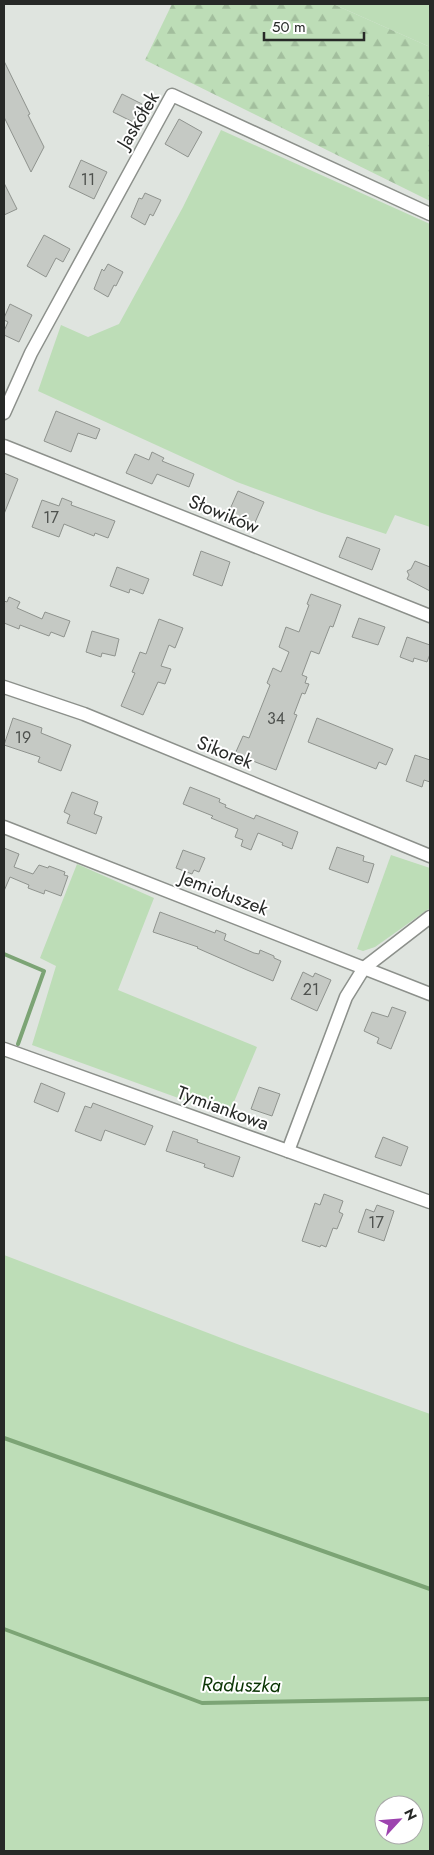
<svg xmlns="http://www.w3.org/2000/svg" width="434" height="1855" font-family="Jost,sans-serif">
<defs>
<pattern id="forest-firs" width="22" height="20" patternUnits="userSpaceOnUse" patternTransform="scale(1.25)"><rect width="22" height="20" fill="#bdddb7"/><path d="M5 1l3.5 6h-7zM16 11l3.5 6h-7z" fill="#a2be9d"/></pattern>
</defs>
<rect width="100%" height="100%" fill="#dfe4df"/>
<g fill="#bdddb7" fill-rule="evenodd">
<polygon points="333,4 430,4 430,47"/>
<polygon points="221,130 430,224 430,527 395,515 386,534 322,513 237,482 38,391 61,325 88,337 119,324 183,207"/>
<polygon points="391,855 430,868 430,908 375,947 363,951 357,949"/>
<polygon points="77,864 154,898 118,990 257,1047 228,1116 32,1045 56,966 40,958"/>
<path d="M 4,1255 L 237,1344 L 430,1414 L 430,1851 L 4,1851 ZM 384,1805 L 414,1805 L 414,1835 L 384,1835 Z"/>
</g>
<polygon fill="url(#forest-firs)" points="172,4 333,4 430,47 430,201 145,60"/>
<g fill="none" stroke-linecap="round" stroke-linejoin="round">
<g stroke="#7ca475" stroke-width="4">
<polyline points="4,954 44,971 18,1044"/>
<polyline points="4,1438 430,1589"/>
<polyline points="4,1629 202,1703 430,1699"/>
</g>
</g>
<g fill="#c5c9c4" stroke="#8f938e">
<polygon points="4,61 30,114 28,115 44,147 31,172 4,117"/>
<polygon points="122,94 142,104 133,122 113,112"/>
<polygon points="179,119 202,132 188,157 165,144"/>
<polygon points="81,160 107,172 94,199 69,187"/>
<polygon points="4,183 17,209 4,215"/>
<polygon points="145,193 161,200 153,216 150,214 145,225 131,217 139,198 142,199"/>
<polygon points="44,235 70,249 63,262 56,258 46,277 27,266"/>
<polygon points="108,264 123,272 116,286 114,285 108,297 94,289 102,269 104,271"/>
<polygon points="10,304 32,315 19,342 4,335 4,331 8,322 4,320 4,318"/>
<polygon points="56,411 100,429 96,439 78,433 71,452 44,441"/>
<polygon points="152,452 164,458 162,461 194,474 189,487 157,474 152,484 126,473 135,454 149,460"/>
<polygon points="4,473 18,479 4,514"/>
<polygon points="238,491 264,502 253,527 227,516"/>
<polygon points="62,498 72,502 71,505 115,521 108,538 95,533 94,536 64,524 59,537 32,527 42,500 59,506"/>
<polygon points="347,537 380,549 372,570 339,557"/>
<polygon points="201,551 230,562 222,586 193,575"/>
<polygon points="415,561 430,567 430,591 407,579 409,575 407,571 411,569"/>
<polygon points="117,567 149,579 143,594 130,589 129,593 110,586"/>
<polygon points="311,594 341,605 333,627 330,626 319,654 311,651 302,675 307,677 305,683 309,684 305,694 302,693 294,714 297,715 276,770 235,754 243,736 249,738 270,685 267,683 273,668 281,672 289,652 279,647 286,627 299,632 309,605 307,604"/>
<polygon points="9,597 20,602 17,608 42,619 45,612 70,621 64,637 51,632 49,636 20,625 19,629 4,623 4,601 7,602"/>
<polygon points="359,618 385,627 378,645 352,637"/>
<polygon points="159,619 183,628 175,648 169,645 161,666 171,669 165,684 158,682 143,715 121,706 135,673 132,672 140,652 146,654"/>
<polygon points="92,631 119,639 115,656 102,653 101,657 86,652"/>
<polygon points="407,637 430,645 430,654 427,662 414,658 413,662 400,657"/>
<polygon points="13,718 42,728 41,733 71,745 61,771 38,762 40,757 4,745"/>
<polygon points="317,718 393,749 386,765 379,762 376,769 308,742"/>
<polygon points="415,755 430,760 430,782 424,780 422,787 406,781"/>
<polygon points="190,787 220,799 219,802 226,805 225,807 254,819 256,815 298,832 292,849 282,845 283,843 258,833 251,850 241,846 243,840 235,837 238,829 211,818 213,816 183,804"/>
<polygon points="72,792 98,802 94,814 102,817 96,834 67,823 70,815 64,812"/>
<polygon points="337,847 364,856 363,861 374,864 368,883 329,869"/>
<polygon points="4,848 19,854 14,867 33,874 39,865 48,868 49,866 65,872 64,875 68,876 61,896 45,890 44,894 28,888 29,885 10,877 4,891"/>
<polygon points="183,850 205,858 199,872 194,870 192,874 176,868"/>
<polygon points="160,912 215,933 216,930 226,934 224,940 254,953 259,954 260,950 274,956 274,958 281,961 273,981 247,970 197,948 198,947 153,932"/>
<polygon points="303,972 313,977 315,973 331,980 317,1011 291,999"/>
<polygon points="392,1007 406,1012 391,1049 377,1043 379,1038 364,1031 372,1012 388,1017"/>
<polygon points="41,1083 65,1093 58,1112 34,1102"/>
<polygon points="259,1087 280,1094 272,1116 251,1109"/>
<polygon points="93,1103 153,1126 145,1145 105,1130 101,1141 75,1131 85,1106 91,1108"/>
<polygon points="173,1131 198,1140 197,1142 240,1157 233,1177 204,1167 205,1164 166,1151"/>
<polygon points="383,1137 408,1147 401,1166 375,1157"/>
<polygon points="324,1194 343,1201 339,1212 343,1214 337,1229 333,1228 326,1247 321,1245 320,1247 302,1241 315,1203 320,1205"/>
<polygon points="377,1205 394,1211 384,1241 358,1232 366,1209 374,1212"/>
</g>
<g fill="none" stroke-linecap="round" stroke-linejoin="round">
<g stroke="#8c908b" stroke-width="15">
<g id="street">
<polyline points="4,413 31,353 172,95 430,214"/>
<polyline points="4,446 430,616"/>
<polyline points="4,687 84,714 430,856"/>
<polyline points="4,827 430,994"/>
<polyline points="4,1049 430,1202"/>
<polyline points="288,1151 346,997 364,968 430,917"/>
</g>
</g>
<use href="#street" stroke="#fff" stroke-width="12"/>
</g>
<g text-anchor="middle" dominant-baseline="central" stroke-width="4" stroke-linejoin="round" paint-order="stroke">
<g font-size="16" fill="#4e514e">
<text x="88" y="179">11</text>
<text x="51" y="517">17</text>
<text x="276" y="718">34</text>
<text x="23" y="737">19</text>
<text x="311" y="989">21</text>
<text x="376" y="1222">17</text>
</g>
<g font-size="19" fill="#272927" stroke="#fff">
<text transform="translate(138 120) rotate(-59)">Jaskółek</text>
<text transform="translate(224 514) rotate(22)">Słowików</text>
<text transform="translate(225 752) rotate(22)">Sikorek</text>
<text transform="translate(224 893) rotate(21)">Jemiołuszek</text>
<text transform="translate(223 1108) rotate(20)">Tymiankowa</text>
</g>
<g font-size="20" font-style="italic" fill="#0a3403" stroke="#fff">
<text transform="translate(241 1685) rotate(1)">Raduszka</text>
</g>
</g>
<rect width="434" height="1855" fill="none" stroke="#272927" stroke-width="10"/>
<g transform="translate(399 1820) rotate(64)"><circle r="24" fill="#ffffff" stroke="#a9a9a9"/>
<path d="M0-4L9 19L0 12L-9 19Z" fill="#9d43af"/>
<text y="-8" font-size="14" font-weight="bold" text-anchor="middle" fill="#272927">N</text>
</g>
<path d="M264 32v8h100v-8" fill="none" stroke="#272927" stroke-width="2.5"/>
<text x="272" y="32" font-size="15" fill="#272927" stroke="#ffffff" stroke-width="4" paint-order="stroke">50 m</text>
</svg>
